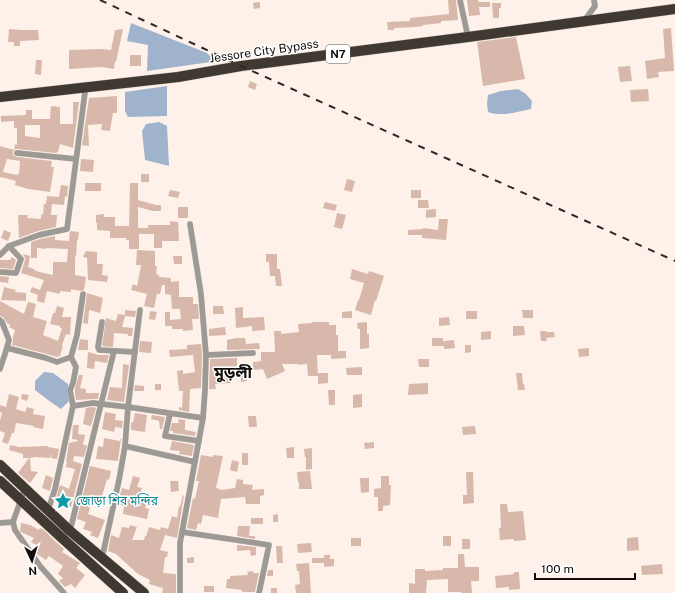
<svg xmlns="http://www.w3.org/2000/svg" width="675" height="593" font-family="'Public Sans','Noto Sans Bengali',sans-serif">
<rect width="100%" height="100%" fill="#fdf1e9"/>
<g fill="#9fb4cc">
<polygon points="131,23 207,53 212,58 211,62 147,71 148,45 127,41"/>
<polygon points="167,86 167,116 128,117 125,111 125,92"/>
<path d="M 518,89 L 526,94 L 532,101 L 531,109 C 517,112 502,117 488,112 L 487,104 L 488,95 L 501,91 Z"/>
<polygon points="159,122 167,126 169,166 145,160 142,131 146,124"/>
<polygon points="44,372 53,373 68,384 69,401 61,409 48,400 35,390 35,381"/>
</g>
<g fill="#d7b8aa" fill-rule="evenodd">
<polygon points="448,0 456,0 458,20 441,21 441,23 423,25 423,26 415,27 394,28 394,30 388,30 387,22 410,21 410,18 449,14"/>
<polygon points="467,0 478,0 479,2 490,2 490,7 479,7 480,15 469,16"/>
<polygon points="260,2 260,8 254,9 253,3"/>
<polygon points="492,3 501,3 501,8 499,8 499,18 493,18"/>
<polygon points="671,28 674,71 658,72 659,77 647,79 645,61 665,58 663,29"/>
<polygon points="9,29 21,30 38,30 39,40 20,41 20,46 14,46 14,42 8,42"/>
<polygon points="123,29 116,62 115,61 114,69 102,67 69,69 69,50 102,49 111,50 115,30"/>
<polygon points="516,37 525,79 483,86 477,42"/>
<rect x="130" y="55" width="11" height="11"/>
<polygon points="36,60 42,60 41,75 35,74"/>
<polygon points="630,66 632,81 620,82 618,67"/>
<polygon points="250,81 257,84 255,90 248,87"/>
<polygon points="648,89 649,101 631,102 630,90"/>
<polygon points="117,96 117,113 113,113 110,131 101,130 102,124 88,125 89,146 82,145 89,98"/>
<path d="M 73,102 L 79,102 L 73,148 L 60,144 L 58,152 L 56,153 L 17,149 L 15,149 L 13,152 L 13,155 L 17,157 L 52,161 L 51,167 L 54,167 L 50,192 L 28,189 L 15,185 L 16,181 L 1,177 L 0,178 L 0,146 L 14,150 L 15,144 L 17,145 L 17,128 L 14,128 L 14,121 L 1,122 L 1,116 L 26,115 L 26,110 L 32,110 L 32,119 L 50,119 L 51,106 L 60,107 L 60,124 L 73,124 ZM 25,125 L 40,125 L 40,138 L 25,136 ZM 7,159 L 20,161 L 19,174 L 18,174 L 17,175 L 3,172 Z"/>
<polygon points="81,159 94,160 93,172 80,171"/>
<rect x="141" y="174" width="8" height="8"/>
<polygon points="347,179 355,181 352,192 344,190"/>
<rect x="85" y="183" width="16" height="8"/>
<polygon points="130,183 138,183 138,200 156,205 161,205 161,211 153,211 138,207 138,228 148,228 148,225 170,225 170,221 178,222 179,241 162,241 162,248 154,248 154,234 139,234 139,249 129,249 129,240 126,240 126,238 110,238 110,231 97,230 97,223 96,223 96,215 104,214 104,217 115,217 115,226 129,226"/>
<polygon points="61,185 68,186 67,197 65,196 64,205 52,204 51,215 57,215 56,227 38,231 19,238 18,215 28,215 27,218 41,219 41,214 43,215 44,204 46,204 47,196 59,197"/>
<polygon points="170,190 180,192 178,198 168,196"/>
<rect x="411" y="190" width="10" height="8"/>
<polygon points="418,200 428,200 429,208 418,208"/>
<polygon points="325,202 337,205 335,211 323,208"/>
<rect x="178" y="207" width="10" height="11"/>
<polygon points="436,209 436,217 426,218 426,210"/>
<polygon points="337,213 346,215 342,229 334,227"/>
<polygon points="439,219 448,219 446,240 422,238 422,235 408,235 408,230 423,229 423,228 438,230"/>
<polygon points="4,230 11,233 8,241 1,238"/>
<polygon points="70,231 79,232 78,240 77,240 76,257 75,256 75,275 86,277 84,290 81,291 71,289 71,292 60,291 60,294 47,291 44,303 37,301 38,295 30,292 32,287 40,290 44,280 21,273 25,260 25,258 23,254 30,256 28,267 34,269 34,270 39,272 53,275 53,262 67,262 68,249 46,248 46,249 37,248 37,258 31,258 31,242 40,239 55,236 55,240 69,241"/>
<polygon points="137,250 155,251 155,266 157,266 156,274 159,275 159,277 171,278 171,282 179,281 179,297 193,297 193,304 198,304 199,319 192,319 193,330 183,331 183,329 172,329 172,326 165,326 165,312 170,312 170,320 181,319 180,309 172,309 171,295 165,294 165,285 162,285 160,294 157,294 154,308 144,306 147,294 131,290 133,284 137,286 140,271 141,265 136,265"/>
<polygon points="86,251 97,252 97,264 103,264 102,275 108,276 107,282 88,280 87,258 83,257"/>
<polygon points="266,254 277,254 277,269 280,269 282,286 276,286 275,276 270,276 269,262 266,262"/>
<polygon points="173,256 182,256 182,264 174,264"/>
<polygon points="12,257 16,260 13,269 0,268 0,260 10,260"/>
<polygon points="352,269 368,274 369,271 384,276 376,301 375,300 371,315 355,310 358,300 359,300 364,283 350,279"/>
<polygon points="0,276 9,277 8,283 0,282"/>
<polygon points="4,287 16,290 15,292 26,293 26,301 1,300"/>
<polygon points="87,293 103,298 100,313 89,310 88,324 83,323"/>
<polygon points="0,301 24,314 28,302 36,304 33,317 47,321 43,335 58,341 62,328 60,328 60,326 50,324 53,313 55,313 57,306 64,308 62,317 71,317 70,335 66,334 62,345 63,346 60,356 57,357 47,354 12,345 13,341 13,337 15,330 9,327 10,325 7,323 3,317 0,316"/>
<polygon points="213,306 223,306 224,314 213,314"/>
<polygon points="243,307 243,318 264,317 265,330 252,331 252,326 236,328 235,308"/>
<polygon points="125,310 136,311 135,317 125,316 122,327 133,328 132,336 128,336 128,334 114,333 113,347 102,346 106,318 116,321 118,314 125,315"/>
<polygon points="522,310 533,310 533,318 523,318"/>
<polygon points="150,311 157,312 155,320 149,319"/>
<polygon points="352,311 352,318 342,318 342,312"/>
<rect x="466" y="311" width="11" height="8"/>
<polygon points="449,317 450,325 439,326 439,318"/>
<polygon points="312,322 329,322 329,325 336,325 336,335 338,335 338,351 346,351 346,358 331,359 331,355 317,355 318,376 308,376 307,364 298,365 298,364 282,364 285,371 267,379 263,369 253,370 253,362 261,361 261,352 275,352 274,331 281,331 281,334 299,332 298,324 312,323"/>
<polygon points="367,322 367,334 369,334 369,348 360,349 360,329 358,329 357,323"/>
<polygon points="513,326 524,326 525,335 513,336"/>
<polygon points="225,327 226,335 209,336 209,329"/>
<polygon points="491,331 491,339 481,340 481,332"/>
<polygon points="540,331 546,331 546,332 554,332 555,337 546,338 547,341 541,341"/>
<polygon points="236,338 245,338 246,344 259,343 260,349 227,350 227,340"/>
<polygon points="432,338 443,338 443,341 454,340 455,348 444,349 444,346 432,346"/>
<polygon points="80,339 88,340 88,350 78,350"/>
<polygon points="140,341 152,342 151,353 139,352"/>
<polygon points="201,344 202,355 201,388 190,389 189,412 179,410 179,407 182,408 183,391 179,391 177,371 183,370 183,374 195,372 193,355 170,357 169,350 187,349 187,345"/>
<polygon points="465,345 471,345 471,352 465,353"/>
<polygon points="589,348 589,356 579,357 578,349"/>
<polygon points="88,352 99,355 109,355 107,363 95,361 94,369 87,368"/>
<polygon points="237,358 237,376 231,377 231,383 215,384 216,389 209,389 210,359"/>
<polygon points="418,359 429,359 429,367 419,367"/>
<polygon points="123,364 129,365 124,402 107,400 110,387 122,388"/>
<polygon points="362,367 362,375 347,375 346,368"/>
<polygon points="246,371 247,381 241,382 240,372"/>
<polygon points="318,373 328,373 328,383 318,384"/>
<polygon points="516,373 522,373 523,384 524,384 525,390 518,390"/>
<polygon points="79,375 83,375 80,388 86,389 86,393 99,393 98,399 93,399 76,400 75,394 75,388"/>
<polygon points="428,383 428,394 408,395 409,384"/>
<rect x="155" y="384" width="6" height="6"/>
<polygon points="135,385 144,386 144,391 134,391"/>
<polygon points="328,390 335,390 335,405 329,405"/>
<polygon points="9,394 19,397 16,409 25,412 27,407 34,409 33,414 45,416 43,429 33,427 34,426 16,423 14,433 12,433 8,444 2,442 5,433 0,431 0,421 2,413 0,412 0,405 6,407"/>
<polygon points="22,394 29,395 27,401 21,399"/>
<polygon points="362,394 362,407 353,408 353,395"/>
<polygon points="93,407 96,408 91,426 83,424 86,408"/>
<polygon points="105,412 116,414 115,420 123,421 122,428 115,427 114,432 102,429"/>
<polygon points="135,413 147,415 145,432 131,430 131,422 133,423"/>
<polygon points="152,415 165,417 162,429 160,429 159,421 151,419"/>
<polygon points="248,416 256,416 257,427 249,427"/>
<polygon points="178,419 185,420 185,430 196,432 195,436 173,433 173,431 170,431 172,423 179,423"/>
<polygon points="73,425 79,425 78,434 85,435 83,445 87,445 84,457 74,456 73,461 82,464 71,507 55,501 60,485 69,489 75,469 66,467 67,461 66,461 69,443 78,441 78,440 72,439"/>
<polygon points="475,426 476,434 463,435 462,427"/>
<polygon points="104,438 120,441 120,439 121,439 118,461 96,459 98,446 103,447"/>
<polygon points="172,441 194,445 192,456 179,454 180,451 170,450"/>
<polygon points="374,442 374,448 365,449 364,443"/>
<polygon points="10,445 19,447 48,446 48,447 59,449 57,459 51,458 52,454 50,458 35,457 30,458 31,471 38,472 30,483 18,473 29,458 23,458 23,454 9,450"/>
<polygon points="294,447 294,458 287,458 286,448"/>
<polygon points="312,448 312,469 306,470 306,457 305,457 304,449"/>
<rect x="242" y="453" width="6" height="12"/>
<polygon points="201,455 213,457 213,455 223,456 216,488 222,490 235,488 237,479 243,480 243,484 253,485 252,490 264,489 264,495 260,496 260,504 246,504 245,497 221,499 218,518 203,515 201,524 198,523 196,530 187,528 193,498 195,499 199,481 196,481"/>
<polygon points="232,460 239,462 237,472 230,470"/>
<polygon points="90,466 111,471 109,480 107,479 102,496 92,496 89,508 90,508 88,514 105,520 98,538 90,535 92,532 83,529 86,522 77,519"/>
<polygon points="310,471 312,489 299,489 299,482 298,482 297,472"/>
<polygon points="466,472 473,472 474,503 463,504 463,495 467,495"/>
<polygon points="46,475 53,478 50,491 42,488"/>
<polygon points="133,476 140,478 137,487 142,488 138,500 147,502 145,508 149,509 147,519 123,514 124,506 119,504 121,495 120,495 122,488 129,490"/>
<polygon points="381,476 389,476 389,485 391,485 390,505 383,506 383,511 378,511 378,497 374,497 374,489 381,488"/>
<polygon points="360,478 369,478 369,492 361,493"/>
<polygon points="170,481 178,481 179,491 171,492"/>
<polygon points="183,495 184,496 177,538 165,535 160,550 168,552 167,557 165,557 163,573 176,574 176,593 162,593 163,588 149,584 150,580 138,574 116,554 108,551 111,535 119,538 122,527 129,528 130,525 137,527 132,540 144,540 145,536 146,536 149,527 160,530 161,527 168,529 172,516 177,518 179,506 180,507"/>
<polygon points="500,504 507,504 508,512 523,511 526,540 514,541 514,539 500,540 499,528 501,528"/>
<polygon points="278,514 278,522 273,522 273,515"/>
<rect x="251" y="518" width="12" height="6"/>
<polygon points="21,523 30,525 39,530 40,528 44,530 55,541 64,549 62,552 80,563 76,568 85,575 75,588 71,584 65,587 59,581 63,578 58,574 63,566 49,556 46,560 37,554 35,551 38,546 31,542 34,538 21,532 20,530"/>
<polygon points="238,526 250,526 249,536 255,536 255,539 237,536"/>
<rect x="443" y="536" width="8" height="10"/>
<polygon points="638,537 639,550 627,551 627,538"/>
<rect x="351" y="538" width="10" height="8"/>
<rect x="462" y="539" width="8" height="10"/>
<polygon points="311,543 312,552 298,553 297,544"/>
<polygon points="237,545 256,547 256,555 251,556 250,550 237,551"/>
<polygon points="276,546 282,546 283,563 277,563"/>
<polygon points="458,554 464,554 465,567 479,567 479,581 471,581 472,593 461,593 461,592 448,592 448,579 427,580 426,593 409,593 409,583 415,584 415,569 425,569 425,571 443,570 443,568 458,568"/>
<polygon points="324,555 330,555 330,559 334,559 334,566 324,567 324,563 312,563 312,558 324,558"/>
<polygon points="194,557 194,563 187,563 187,558"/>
<polygon points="309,563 311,593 296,593 295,585 300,584 299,571 297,571 296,564"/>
<polygon points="662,564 663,574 642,575 641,566"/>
<polygon points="268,570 273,570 273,576 267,576"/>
<polygon points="253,571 253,573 259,573 255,592 242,592 242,590 226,588 227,579 230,579 230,576 248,575 247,572"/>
<polygon points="514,572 519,572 520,589 509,590 509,587 496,588 495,576 514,574"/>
<rect x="204" y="586" width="10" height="6"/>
<rect x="271" y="588" width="6" height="5"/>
</g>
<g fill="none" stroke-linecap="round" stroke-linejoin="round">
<g stroke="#d7cdc5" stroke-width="6">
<g id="street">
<polyline points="460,0 468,37"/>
<polyline points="584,21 595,6 594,0"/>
<polyline points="17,153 76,159"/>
<polyline points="0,255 9,246 39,235 67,229 85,92"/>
<polyline points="0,272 16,273 21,259 9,246"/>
<polyline points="0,320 2,322 9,340 5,354 0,369"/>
<polyline points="102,322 98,347 99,350 135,352"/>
<polyline points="7,348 46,358 57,362 71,357"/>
<polyline points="206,355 253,353"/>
<polyline points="73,406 70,390 73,383 76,367 71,357 77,335 83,294"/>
<polyline points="170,414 165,436 199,441"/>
<polyline points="125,446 195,462"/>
<polyline points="25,488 13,522 15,530 40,566 64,593"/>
<polyline points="48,510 55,489 73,406 93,403 128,407 203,418"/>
<polyline points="0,523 13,522"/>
<polyline points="70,531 114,351"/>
<polyline points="182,532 269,545 259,593"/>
<polyline points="102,558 119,480 125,446 128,407 140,310"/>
<polyline points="180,593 180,543 203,418 205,390 206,355 201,294 190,224"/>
</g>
</g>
<g stroke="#d7cdc5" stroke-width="11">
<g id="highway">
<polyline points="0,97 178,77 241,66 468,37 675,9"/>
<polyline points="0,465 70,531 144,593"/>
<polyline points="0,481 62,538 123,593"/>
</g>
</g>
<use href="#street" stroke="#9d9a96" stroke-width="5.5"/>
<use href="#highway" stroke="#3f3931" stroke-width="10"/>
<polyline stroke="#2d2825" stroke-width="2" stroke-dasharray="7 7" stroke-linecap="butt" points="100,0 241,66 675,261"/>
</g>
<defs>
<g id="sight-bare" transform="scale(1.38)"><path d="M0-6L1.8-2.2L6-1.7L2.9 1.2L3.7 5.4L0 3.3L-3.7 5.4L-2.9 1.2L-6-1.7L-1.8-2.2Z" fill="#0f9aa8" stroke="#fff" stroke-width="2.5" paint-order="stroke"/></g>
</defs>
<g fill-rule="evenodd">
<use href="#sight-bare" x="63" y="501"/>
</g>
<g text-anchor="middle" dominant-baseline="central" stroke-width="3" stroke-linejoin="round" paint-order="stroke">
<rect fill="#fff" stroke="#585654" stroke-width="1" x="326" y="45" width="24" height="18" rx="3"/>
<g font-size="11" font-weight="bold" fill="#110d0a">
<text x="338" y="54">N7</text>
</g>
<g font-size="12" fill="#110d0a" stroke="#fff">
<text transform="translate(264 51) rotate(-8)">Jessore City Bypass</text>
</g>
<g font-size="12" fill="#0d838f" stroke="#fff" text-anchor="start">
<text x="76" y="501">জোড়া শিব মন্দির</text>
</g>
<g font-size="16" font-weight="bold" fill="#110d0a" stroke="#fff">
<text x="233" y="372">মুড়লী</text>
</g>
</g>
<g transform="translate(32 561) rotate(176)" stroke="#ffffff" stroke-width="3" paint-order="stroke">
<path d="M0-3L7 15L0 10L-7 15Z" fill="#110d0a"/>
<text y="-6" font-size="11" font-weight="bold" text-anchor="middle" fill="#110d0a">N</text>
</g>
<path d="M535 573v6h100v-6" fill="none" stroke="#110d0a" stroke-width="2"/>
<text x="541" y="573" font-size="12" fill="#110d0a" stroke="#ffffff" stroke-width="3" paint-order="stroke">100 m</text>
</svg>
